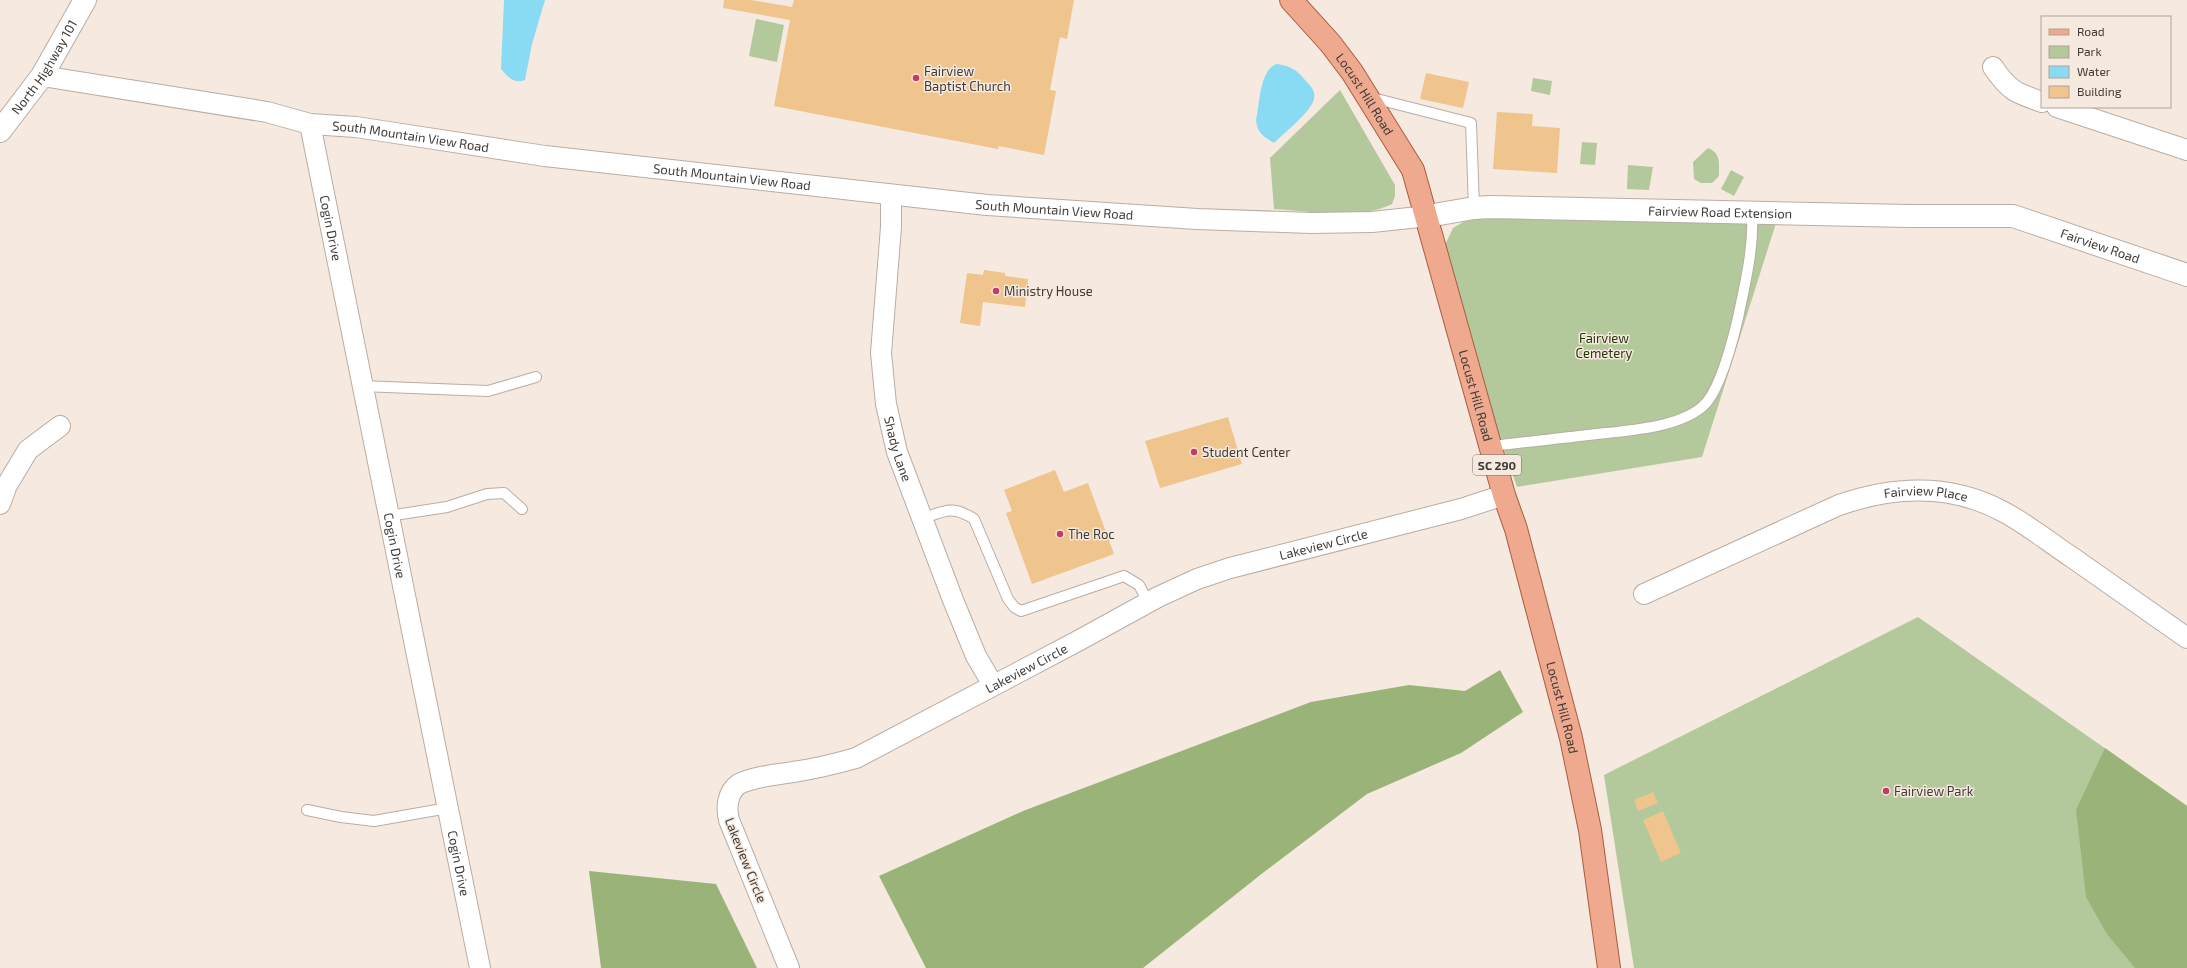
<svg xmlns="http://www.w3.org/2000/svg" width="2187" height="968" font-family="'Exo 2',sans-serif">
<rect width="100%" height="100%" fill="#f6e9df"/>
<g fill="#b3c89b">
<polygon points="756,19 784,25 777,62 749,56"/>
<polygon points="1533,78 1552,81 1550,95 1531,91"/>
<path d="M 1340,90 L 1395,185 L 1395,196 L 1392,204 C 1357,221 1312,211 1274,209 L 1270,158 Z"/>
<polygon points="1582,142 1597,143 1595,165 1580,164"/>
<path d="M 1708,148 C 1721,153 1719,164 1719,176 L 1712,183 L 1701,183 L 1694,179 L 1693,162 Z"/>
<polygon points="1628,165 1653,167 1649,190 1627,189"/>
<polygon points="1731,170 1744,177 1734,196 1721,189"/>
<polygon points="1472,217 1776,223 1702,457 1517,487 1492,415 1445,245 1453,228"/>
<polygon points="1918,617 2187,806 2187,968 1634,968 1604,775"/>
</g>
<g fill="#99b379">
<polygon points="1500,670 1523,712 1461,753 1367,794 1264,872 1143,968 926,968 879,876 1023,811 1311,702 1409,685 1465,691"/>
<polygon points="2105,748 2187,806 2187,968 2135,968 2107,934 2086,897 2076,810"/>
<polygon points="589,871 716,884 757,968 601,968"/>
</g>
<g fill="#89dbf3">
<path d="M 504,0 L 545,0 L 532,44 L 525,80 C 514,84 508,77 501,69 Z"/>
<path d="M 1276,64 C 1288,65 1298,70 1305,80 C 1310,85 1316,91 1314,99 C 1311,112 1284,133 1274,143 C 1264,137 1257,133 1256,120 C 1260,104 1259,72 1276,64 Z"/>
</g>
<g fill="#efc48d">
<polygon points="724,0 751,0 792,7 794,0 1074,0 1067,39 1060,37 1050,90 1056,91 1044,155 999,146 998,149 774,106 790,20 723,8"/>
<polygon points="1426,73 1469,82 1463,108 1420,99"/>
<polygon points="1497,112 1533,114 1532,126 1560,128 1557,173 1493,169"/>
<polygon points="984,270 1005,273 1005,276 1028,279 1025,307 983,302 980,326 960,323 967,273 983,275"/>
<polygon points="1228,417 1242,464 1160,488 1145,441"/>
<polygon points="1055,470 1064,492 1088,483 1114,554 1032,584 1006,513 1012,511 1004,490"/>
<polygon points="1653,792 1658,803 1638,811 1634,800"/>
<polygon points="1663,811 1681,853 1661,862 1643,820"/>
</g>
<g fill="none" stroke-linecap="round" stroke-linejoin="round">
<g stroke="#b9ada4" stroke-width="12">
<g id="service">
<polyline points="1369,97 1471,123 1474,208"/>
<polyline points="361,386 488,391 536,377"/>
<path d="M 1492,446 C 1524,442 1556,439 1588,435 C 1622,431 1676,429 1702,407 C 1719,394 1733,339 1738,318 C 1745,283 1754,249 1752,213"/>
<polyline points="388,516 447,507 487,494 504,493 522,509"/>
<path d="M 922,519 C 944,511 952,505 974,519 L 1008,599 L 1014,607 L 1021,611 L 1124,576 L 1139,585 L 1148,602"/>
<polyline points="307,810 341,817 374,821 448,808"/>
</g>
</g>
<g stroke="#b9ada4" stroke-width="22">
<g id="minor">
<path d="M 1993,67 C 2009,91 2016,93 2042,102"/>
<path id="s1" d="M 42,76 L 267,112 L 310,124 L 356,127 L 545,156 L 987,205 L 1197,219 L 1311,223 L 1372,222 L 1428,216"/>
<polyline points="2057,107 2187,150"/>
<path id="s2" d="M 310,124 L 480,968"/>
<path id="s3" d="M 891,195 L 891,227 L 881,353 L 886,404 L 897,452 L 953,600 L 976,656 L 993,685"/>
<polyline points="0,504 7,485 28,450 60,426"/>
<path id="s4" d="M 1644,594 L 1839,505 C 1894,486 1949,483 2002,511 C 2027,524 2050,543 2073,558 C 2111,585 2149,611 2187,638"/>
<path id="s5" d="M 789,968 L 729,820 C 726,808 727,792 739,784 C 755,776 776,775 793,772 C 814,769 835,764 856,758 L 1076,642 L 1158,597 L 1197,579 L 1230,568 L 1461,509 L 1504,495"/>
</g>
</g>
<g stroke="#b9ada4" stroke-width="24">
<g id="tertiary">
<path id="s6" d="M 1428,216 L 1474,208 L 1490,207 L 1909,216 L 2013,216 L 2187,275"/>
</g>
</g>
<g stroke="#b9ada4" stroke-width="24">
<g id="secondary">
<path id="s7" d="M 0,131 L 42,76 L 85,0"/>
</g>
</g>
<g stroke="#aa5d3f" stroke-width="24">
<g id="primary">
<path id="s8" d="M 1291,0 L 1330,43 L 1352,72 L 1413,170 L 1504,495 L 1516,529 L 1571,738 L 1590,830 L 1609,968"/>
</g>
</g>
<use href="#service" stroke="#fff" stroke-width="10"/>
<use href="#minor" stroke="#fff" stroke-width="20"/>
<use href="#tertiary" stroke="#fff" stroke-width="22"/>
<use href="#secondary" stroke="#fff" stroke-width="22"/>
<use href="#primary" stroke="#eea98f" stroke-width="22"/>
</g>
<g fill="#c93a60" stroke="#f6e9df" stroke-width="1.5">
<circle cx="916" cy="78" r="4"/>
<circle cx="996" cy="291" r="4"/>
<circle cx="1194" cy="452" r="4"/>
<circle cx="1060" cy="534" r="4"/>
<circle cx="1886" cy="791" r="4"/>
</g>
<g text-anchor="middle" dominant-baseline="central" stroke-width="3" stroke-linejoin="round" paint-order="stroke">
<rect fill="#f6e9df" stroke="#776f69" stroke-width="1" x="1473" y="455" width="48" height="20" rx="3"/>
<g font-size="12" font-weight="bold" fill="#403b37">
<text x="1497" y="465">SC 290</text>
</g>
<g font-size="13" fill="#403b37" stroke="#f6e9df">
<text stroke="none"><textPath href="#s7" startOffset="78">North Highway 101</textPath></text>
<text stroke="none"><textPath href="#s8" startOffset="120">Locust Hill Road</textPath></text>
<text stroke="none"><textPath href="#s1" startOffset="374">South Mountain View Road</textPath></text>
<text stroke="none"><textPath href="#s1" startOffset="698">South Mountain View Road</textPath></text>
<text stroke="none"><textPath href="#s1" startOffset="1022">South Mountain View Road</textPath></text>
<text stroke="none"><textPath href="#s6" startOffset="293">Fairview Road Extension</textPath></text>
<text stroke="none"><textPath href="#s2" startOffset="106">Cogin Drive</textPath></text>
<text stroke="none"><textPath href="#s6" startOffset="678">Fairview Road</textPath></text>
<text stroke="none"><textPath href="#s8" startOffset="444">Locust Hill Road</textPath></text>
<text stroke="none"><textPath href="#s3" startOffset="256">Shady Lane</textPath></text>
<text stroke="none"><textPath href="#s4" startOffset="303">Fairview Place</textPath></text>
<text stroke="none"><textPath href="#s5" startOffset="836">Lakeview Circle</textPath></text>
<text stroke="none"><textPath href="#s2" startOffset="430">Cogin Drive</textPath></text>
<text stroke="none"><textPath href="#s5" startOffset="512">Lakeview Circle</textPath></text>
<text stroke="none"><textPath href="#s8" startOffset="768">Locust Hill Road</textPath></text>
<text transform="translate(746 860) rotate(68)">Lakeview Circle</text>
<text stroke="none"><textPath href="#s2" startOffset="754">Cogin Drive</textPath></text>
</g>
<g font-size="13" fill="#403b37" stroke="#f6e9df" text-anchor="start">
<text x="924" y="71">Fairview<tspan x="924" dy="15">Baptist Church</tspan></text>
<text x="1004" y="291">Ministry House</text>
<text x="1202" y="452">Student Center</text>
<text x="1068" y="534">The Roc</text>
<text x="1894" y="791">Fairview Park</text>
</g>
<g font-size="13" fill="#26370c" stroke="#f6e9df">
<text x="1604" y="338">Fairview<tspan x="1604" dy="15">Cemetery</tspan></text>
</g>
</g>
<rect x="2041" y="16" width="130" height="92" fill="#f6e9df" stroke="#ada39c"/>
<rect x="2049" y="29" width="20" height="6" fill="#eea98f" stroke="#ada39c"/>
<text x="2077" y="36" font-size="12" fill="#403b37">Road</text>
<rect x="2049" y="46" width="20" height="12" fill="#b3c89b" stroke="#ada39c"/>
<text x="2077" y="56" font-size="12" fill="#403b37">Park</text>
<rect x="2049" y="66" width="20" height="12" fill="#89dbf3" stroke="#ada39c"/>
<text x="2077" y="76" font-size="12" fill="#403b37">Water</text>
<rect x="2049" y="86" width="20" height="12" fill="#efc48d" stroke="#ada39c"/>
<text x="2077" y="96" font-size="12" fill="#403b37">Building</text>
</svg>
